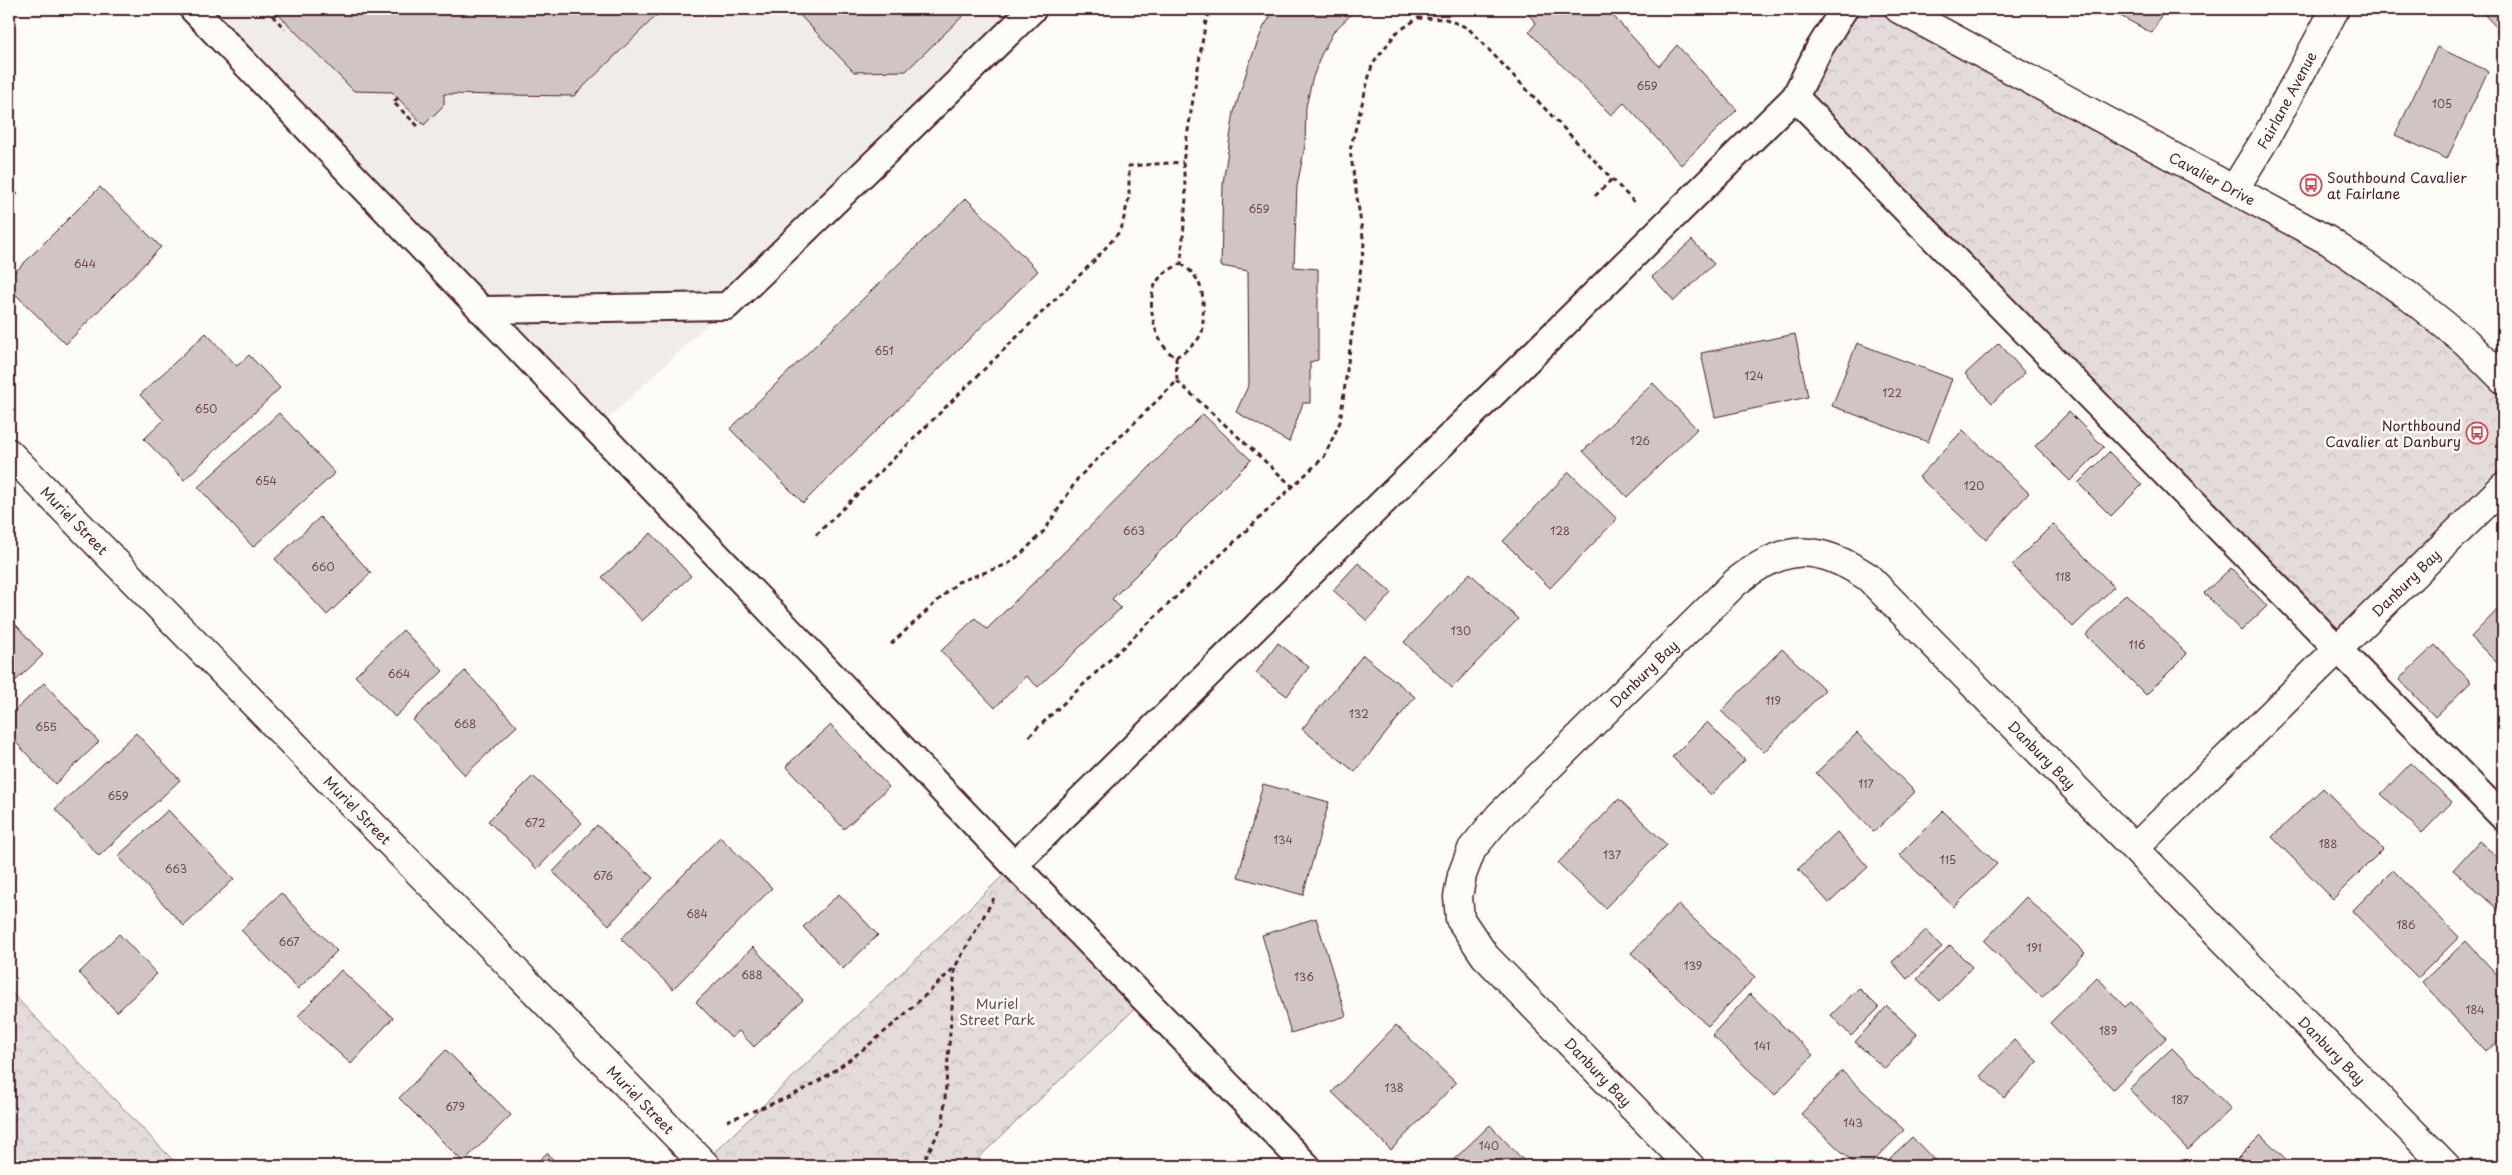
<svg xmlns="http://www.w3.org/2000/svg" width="2512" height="1175" font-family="'Playpen Sans',sans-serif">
<defs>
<pattern id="forest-crowns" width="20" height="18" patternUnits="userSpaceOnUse" patternTransform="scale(1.25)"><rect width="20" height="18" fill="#e3dcda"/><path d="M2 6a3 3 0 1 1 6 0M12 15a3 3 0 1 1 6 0" fill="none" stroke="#c4bcbb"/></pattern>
</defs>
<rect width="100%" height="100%" fill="#fdfcf7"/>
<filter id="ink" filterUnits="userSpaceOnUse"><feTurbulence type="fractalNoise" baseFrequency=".02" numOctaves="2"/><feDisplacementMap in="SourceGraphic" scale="10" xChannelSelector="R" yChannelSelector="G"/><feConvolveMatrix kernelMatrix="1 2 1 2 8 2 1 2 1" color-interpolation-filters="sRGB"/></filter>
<g filter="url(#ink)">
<polygon fill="#f0ece8" points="193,9 1033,9 727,306 596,430"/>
<g fill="url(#forest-crowns)" stroke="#967e82">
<polygon points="1844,9 1899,9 2235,188 2503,379 2503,487 2339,648 1795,97"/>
<polygon points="1014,865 1145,999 970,1166 706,1166 703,1163"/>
<polygon points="9,990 170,1157 180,1166 9,1166"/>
</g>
<g fill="#d0c5c4" stroke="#4a1f2b">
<polygon points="273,9 663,9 574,96 444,94 444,105 424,125 392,92 354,91"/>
<polygon points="797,9 970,9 906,71 854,72 795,10"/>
<polygon points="1275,9 1357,9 1334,31 1321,55 1312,80 1306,107 1305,146 1297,186 1294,267 1318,269 1318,360 1310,362 1310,403 1303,403 1289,442 1236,412 1249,384 1248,271 1221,266 1223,183 1234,112 1248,67 1263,28"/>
<polygon points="1523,9 1607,9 1659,66 1677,45 1737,110 1681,165 1624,103 1611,115 1529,32 1536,23"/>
<polygon points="2107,9 2165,9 2152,33"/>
<polygon points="2479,9 2503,9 2503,34"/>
<polygon points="2437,47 2488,71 2447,159 2395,135"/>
<polygon points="9,184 18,194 9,204"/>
<polygon points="100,187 161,247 66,344 9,288 9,278"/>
<polygon points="966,198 1038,271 803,503 730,429"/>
<polygon points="1692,240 1714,264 1674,301 1652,277"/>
<polygon points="206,333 237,366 249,355 280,388 184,480 144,439 164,420 140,395"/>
<polygon points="1795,334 1808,397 1715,417 1701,353"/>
<polygon points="1857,343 1952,379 1928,442 1832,406"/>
<polygon points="1999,343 2025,373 1992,403 1965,374"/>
<polygon points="1653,383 1697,429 1627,497 1583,451"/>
<polygon points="2069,412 2104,447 2070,481 2035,446"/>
<polygon points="279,413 335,473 253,547 198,487"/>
<polygon points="1203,414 1251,460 1112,599 1121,608 1038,687 1026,676 995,708 941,651 975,618 987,629"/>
<polygon points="1963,430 2029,493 1986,540 1919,477"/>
<polygon points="2109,452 2142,485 2111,516 2078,483"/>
<polygon points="1569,472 1617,519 1550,588 1503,541"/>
<polygon points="320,517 371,573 327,615 275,559"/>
<polygon points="2053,524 2114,587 2073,627 2012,565"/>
<polygon points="651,533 691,576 642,621 602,577"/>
<polygon points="1358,563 1392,593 1367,621 1333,590"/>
<polygon points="2231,568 2267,606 2241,631 2204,593"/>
<polygon points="1470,573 1518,619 1452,688 1404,642"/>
<polygon points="2126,594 2187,654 2146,695 2086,635"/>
<polygon points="2503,604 2503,669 2471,637"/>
<polygon points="9,617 43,655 9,687"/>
<polygon points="403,630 443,671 395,717 355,676"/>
<polygon points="1278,643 1309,667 1287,696 1256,673"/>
<polygon points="2435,645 2471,682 2435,717 2399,679"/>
<polygon points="1782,649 1825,690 1764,752 1721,711"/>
<polygon points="1363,655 1415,697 1355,772 1302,729"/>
<polygon points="465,671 517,726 465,775 413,720"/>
<polygon points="44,683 99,742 55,784 9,735 9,716"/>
<polygon points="1707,722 1745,760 1711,795 1672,757"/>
<polygon points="831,725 889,787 844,829 786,766"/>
<polygon points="136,733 180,780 99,856 55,809"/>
<polygon points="1857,733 1915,792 1874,832 1816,773"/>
<polygon points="2411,763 2452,802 2422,833 2381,794"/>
<polygon points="533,776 582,823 537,869 488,821"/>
<polygon points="1263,784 1329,802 1303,895 1238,877"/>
<polygon points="2323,788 2383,849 2333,899 2272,837"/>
<polygon points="1619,799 1667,845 1605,908 1558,863"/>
<polygon points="168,810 234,879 184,926 118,856"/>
<polygon points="1943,811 1997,864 1954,907 1899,855"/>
<polygon points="597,825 653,878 609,925 553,872"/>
<polygon points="1837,832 1868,867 1829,903 1798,869"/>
<polygon points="720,837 772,888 673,989 621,939"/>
<polygon points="2479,841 2503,862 2502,913 2453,870"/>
<polygon points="2393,870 2459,937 2418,978 2352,911"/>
<polygon points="281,893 337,951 298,989 241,930"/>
<polygon points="839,894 878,935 843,969 803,927"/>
<polygon points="2026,897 2085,953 2042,998 1984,941"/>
<polygon points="1678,904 1755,977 1708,1026 1631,953"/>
<polygon points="1316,918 1346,1016 1291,1033 1262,935"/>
<polygon points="1926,930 1942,947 1907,979 1892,962"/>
<polygon points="119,934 157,974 117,1012 79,973"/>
<polygon points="2466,941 2503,981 2503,1036 2486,1052 2422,982"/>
<polygon points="1950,945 1972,967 1940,1001 1917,979"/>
<polygon points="753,947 803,1000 754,1047 739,1031 731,1038 696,1002"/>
<polygon points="341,970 393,1018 351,1064 298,1016"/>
<polygon points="2097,977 2125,1007 2131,1002 2166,1038 2113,1089 2050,1023"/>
<polygon points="1859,988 1879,1008 1851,1036 1831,1015"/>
<polygon points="1750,994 1813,1055 1775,1095 1712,1035"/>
<polygon points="1887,1006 1917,1034 1885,1069 1855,1042"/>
<polygon points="1396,1025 1456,1083 1391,1150 1332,1092"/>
<polygon points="2014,1040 2038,1062 2004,1098 1980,1076"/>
<polygon points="2172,1048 2231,1109 2188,1150 2129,1089"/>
<polygon points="446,1050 511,1115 463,1162 399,1098"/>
<polygon points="1842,1071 1904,1130 1869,1166 1857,1166 1801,1114"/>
<polygon points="1490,1125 1529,1166 1447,1166"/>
<polygon points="2261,1135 2293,1166 2230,1166"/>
<polygon points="1912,1137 1940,1166 1882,1166"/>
<polygon points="547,1153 559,1166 533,1166"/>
<polygon points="9,1159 16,1166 9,1166"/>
</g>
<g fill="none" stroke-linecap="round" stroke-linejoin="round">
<g stroke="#4a1f2b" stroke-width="30">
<g id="service">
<polyline points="193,9 1019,870 1307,1166"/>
<polyline points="1844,9 1819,49 1795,97 2503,817"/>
<polyline points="481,310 727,306 1033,9"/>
<polyline points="1014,865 1795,97"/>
</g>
</g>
<g stroke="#4a1f2b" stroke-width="31">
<g id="minor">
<path id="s1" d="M 2235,188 L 2267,136 L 2335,9"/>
<path id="s2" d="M 9,453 L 706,1166"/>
<path id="s3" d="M 2135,848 L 2503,487"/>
<path id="s4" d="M 1690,1166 L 1485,956 L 1460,919 L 1458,897 L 1462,875 L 1472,849 L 1500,815 L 1736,582 C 1784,544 1817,543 1868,577 L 2446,1166"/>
</g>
</g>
<g stroke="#4a1f2b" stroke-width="31">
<g id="tertiary">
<path id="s5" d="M 1899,9 L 2329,241 L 2406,294 L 2466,342 L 2503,379"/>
</g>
</g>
<g stroke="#4a1f2b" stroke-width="3" stroke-dasharray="5 4" stroke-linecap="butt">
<polyline points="266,9 285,29"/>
<polyline points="398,98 393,102 419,127"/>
<polyline points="1595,196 1612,179"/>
<path d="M 1176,357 C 1184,352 1195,345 1200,336 C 1204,330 1203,324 1203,317 C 1204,293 1202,277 1181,264"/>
<polyline points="1177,381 1292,486"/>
<polyline points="816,535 1094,261 1121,230 1129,197 1129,166 1183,162"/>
<path d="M 891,644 L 958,582 L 1008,564 L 1022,553 L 1045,530 L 1078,478 L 1177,381 L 1176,357 C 1154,347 1144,298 1158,280 C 1164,272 1172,268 1181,264 L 1186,198 L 1183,162 L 1201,49 L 1206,21 L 1211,9"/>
<polyline points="1029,736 1324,457 1340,422 1364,244 1350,150 1372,65 1396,33 1418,18 1446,19 1468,28 1635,203"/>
<path d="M 727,1121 C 754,1110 786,1100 812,1085 C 865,1053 910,1010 954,968"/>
<polyline points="921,1166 943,1124 955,967 994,898"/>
</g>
<use href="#service" stroke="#fdfcf7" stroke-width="26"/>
<use href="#minor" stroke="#fdfcf7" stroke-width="28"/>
<use href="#tertiary" stroke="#fdfcf7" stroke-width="28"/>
</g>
</g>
<defs>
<g id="bus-ring" transform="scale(1.125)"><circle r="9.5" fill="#fdfcf7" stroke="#d1495b" stroke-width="1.5"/><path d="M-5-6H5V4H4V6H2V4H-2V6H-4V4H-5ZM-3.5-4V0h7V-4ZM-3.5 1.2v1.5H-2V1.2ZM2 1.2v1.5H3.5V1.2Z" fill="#d1495b"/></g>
</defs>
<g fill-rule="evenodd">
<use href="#bus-ring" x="2311" y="185"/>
<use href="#bus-ring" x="2477" y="433"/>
</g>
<g text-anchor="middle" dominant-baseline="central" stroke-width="5" stroke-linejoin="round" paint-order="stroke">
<g font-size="11" fill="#6c4851">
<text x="1647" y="85">659</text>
<text x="2442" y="103">105</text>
<text x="1259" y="208">659</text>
<text x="85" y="263">644</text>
<text x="884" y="350">651</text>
<text x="1754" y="375">124</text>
<text x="1892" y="392">122</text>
<text x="206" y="408">650</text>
<text x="1640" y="440">126</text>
<text x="266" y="480">654</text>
<text x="1974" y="485">120</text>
<text x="1134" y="530">663</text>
<text x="1560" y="530">128</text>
<text x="323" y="566">660</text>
<text x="2063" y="576">118</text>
<text x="1461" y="630">130</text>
<text x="2137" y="644">116</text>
<text x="399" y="673">664</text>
<text x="1773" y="700">119</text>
<text x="1359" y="713">132</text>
<text x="465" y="723">668</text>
<text x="46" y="726">655</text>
<text x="1866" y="783">117</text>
<text x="118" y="795">659</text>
<text x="535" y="822">672</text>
<text x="1283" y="839">134</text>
<text x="2328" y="843">188</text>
<text x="1612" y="854">137</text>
<text x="1948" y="859">115</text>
<text x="176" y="868">663</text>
<text x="603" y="875">676</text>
<text x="697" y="913">684</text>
<text x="2406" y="924">186</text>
<text x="289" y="941">667</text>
<text x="2034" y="947">191</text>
<text x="1693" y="965">139</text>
<text x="752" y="974">688</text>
<text x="1304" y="976">136</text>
<text x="2475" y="1009">184</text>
<text x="2108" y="1030">189</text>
<text x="1762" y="1045">141</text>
<text x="1394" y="1087">138</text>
<text x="2180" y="1099">187</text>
<text x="455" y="1106">679</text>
<text x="1853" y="1122">143</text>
<text x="1489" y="1145">140</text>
</g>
<g font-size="14" fill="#4a1f2b" stroke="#fdfcf7">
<text stroke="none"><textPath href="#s1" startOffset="102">Fairlane Avenue</textPath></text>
<text stroke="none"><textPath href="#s5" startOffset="356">Cavalier Drive</textPath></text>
<text stroke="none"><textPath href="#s2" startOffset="94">Muriel Street</textPath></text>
<text stroke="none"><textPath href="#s3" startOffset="379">Danbury Bay</textPath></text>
<text stroke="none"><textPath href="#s4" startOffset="656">Danbury Bay</textPath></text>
<text stroke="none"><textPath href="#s4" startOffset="1180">Danbury Bay</textPath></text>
<text stroke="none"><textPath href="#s2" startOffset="499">Muriel Street</textPath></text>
<text stroke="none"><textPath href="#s4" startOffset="1594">Danbury Bay</textPath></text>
<text transform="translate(1598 1072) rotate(46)">Danbury Bay</text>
<text stroke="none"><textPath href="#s2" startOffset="904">Muriel Street</textPath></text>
</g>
<g font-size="14" fill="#4a1f2b" stroke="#fdfcf7" text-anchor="start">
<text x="2327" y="177">Southbound Cavalier<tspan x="2327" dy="16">at Fairlane</tspan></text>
<text x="2461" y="425" text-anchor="end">Northbound<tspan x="2461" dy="16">Cavalier at Danbury</tspan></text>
</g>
<g font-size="14" fill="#704e57" stroke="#fdfcf7">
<text x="997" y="1003">Muriel<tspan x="997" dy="16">Street Park</tspan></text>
</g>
</g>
<rect width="2512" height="1175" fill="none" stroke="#fdfcf7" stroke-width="30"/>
<rect x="15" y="15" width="2482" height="1145" fill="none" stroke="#4a1f2b" stroke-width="2" filter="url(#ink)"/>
</svg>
